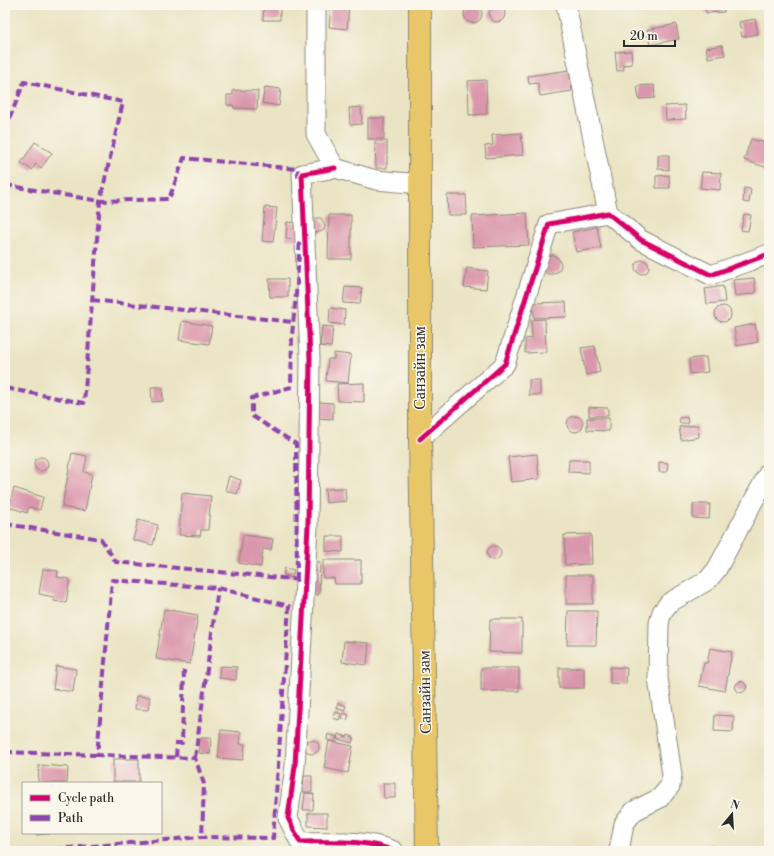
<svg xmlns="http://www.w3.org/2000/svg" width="774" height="856" font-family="'Libre Bodoni',serif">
<rect width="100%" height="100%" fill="#fbf7ec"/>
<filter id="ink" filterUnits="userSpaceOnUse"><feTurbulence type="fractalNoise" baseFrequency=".025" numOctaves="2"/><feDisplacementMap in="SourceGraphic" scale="8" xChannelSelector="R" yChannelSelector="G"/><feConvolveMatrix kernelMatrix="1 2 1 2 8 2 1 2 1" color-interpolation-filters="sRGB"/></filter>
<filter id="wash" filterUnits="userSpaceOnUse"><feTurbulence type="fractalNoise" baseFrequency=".012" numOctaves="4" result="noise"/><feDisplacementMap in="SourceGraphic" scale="16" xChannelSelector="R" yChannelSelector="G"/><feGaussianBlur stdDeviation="0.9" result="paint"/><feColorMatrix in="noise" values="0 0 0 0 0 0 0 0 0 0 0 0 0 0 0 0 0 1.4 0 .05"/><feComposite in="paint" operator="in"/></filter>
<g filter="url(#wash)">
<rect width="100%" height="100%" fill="#eae4c4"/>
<g id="blocks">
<g fill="#da96ac">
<polygon points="264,5 280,5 280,20 263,20"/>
<polygon points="331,5 349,5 347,29 329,27"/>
<polygon points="643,5 668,5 668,6 643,10"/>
<polygon points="705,5 723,5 724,12 706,13"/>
<circle cx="473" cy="14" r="9"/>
<circle cx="497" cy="14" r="8"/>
<polygon points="755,19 758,34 742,37 739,22"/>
<polygon points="676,24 679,39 650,45 647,30"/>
<polygon points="722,45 725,55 708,58 706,48"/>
<polygon points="631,51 632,64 623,65 624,70 617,71 615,52"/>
<polygon points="569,70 572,91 540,96 538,83 529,84 528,76"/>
<polygon points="486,80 487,114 469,115 468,81"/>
<polygon points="654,85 655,98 639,99 637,86"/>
<polygon points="265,87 281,89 279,106 262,103"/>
<polygon points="233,90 258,91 257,109 234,108 233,105 227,105 227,95 233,95"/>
<polygon points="685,105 686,119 666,120 665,106"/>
<polygon points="361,107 362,124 350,125 349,108"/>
<rect x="368" y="118" width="16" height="21"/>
<polygon points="521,133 523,155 486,158 485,146 493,145 492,135"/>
<polygon points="751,139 769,144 769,152 765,167 744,160"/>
<polygon points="375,141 387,141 387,168 376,168"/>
<polygon points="35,142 52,153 41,168 36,164 32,170 21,163"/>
<polygon points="658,155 669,155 669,170 658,169"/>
<polygon points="702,172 721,173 720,190 700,188"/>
<polygon points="669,175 670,188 656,188 656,176"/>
<polygon points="744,188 751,189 749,203 743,202"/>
<polygon points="447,195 466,195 467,215 448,215"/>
<polygon points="265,207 277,208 273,242 262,241"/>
<polygon points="527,213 529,245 473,247 472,216"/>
<polygon points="744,214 751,215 748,231 741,230"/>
<polygon points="329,215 351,215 351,259 328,259"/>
<polygon points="316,218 321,218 325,225 324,230 317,233 312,232 313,219"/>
<polygon points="287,222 298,223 298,240 286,239"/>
<polygon points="597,227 601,248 576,252 572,232"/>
<polygon points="551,255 554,255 559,259 561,265 559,271 553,274 547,274 543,269 548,256"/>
<circle cx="642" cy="267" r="7"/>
<polygon points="467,268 488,271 486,289 464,287"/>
<polygon points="754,278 756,293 735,296 733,280"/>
<polygon points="269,279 288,279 288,297 270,297"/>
<polygon points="723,286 725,302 707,304 705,289"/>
<polygon points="345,287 362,288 360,304 343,303"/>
<polygon points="566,302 567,317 534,318 533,303"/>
<circle cx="723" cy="314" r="8"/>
<polygon points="330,308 345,310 344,325 329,323"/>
<polygon points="545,319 546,352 525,353 525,339 532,338 531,320"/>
<polygon points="182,321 212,326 209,344 179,340"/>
<polygon points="755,324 758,342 737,346 734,328"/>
<polygon points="322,326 333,327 331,347 320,346"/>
<polygon points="595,346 600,372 586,375 581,348"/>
<polygon points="334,353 351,355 348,383 326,381 328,359 334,359"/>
<polygon points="706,357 708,372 690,374 689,359"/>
<rect x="529" y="380" width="11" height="15"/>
<polygon points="364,383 364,402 338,401 337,384"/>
<polygon points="151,387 162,387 163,401 152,402"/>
<polygon points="318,402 333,403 333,419 317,418"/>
<polygon points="589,407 608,408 608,416 589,416"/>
<circle cx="575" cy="424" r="8"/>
<polygon points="687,417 688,423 680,423 679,418"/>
<polygon points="587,418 609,418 609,431 587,430"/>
<polygon points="698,425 699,437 681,440 679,427"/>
<polygon points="72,453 87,456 84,472 92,474 85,511 62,507"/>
<polygon points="537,454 539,479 511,482 508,457"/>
<circle cx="41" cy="464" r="7"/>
<polygon points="569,460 589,460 589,473 568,472"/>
<polygon points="659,462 668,463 667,472 659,472"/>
<polygon points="229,476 241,480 237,494 225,490"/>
<polygon points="14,488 43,497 40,510 29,507 27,513 9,507"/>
<polygon points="345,488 346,501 326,503 325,489"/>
<polygon points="182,493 211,496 208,530 201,530 200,536 179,535"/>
<polygon points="693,504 710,504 709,519 693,518"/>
<polygon points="138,520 158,525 153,545 133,540"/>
<polygon points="591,534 592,564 565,565 564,535"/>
<polygon points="243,535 273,539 271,550 263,549 261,567 239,563"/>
<polygon points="326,536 343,536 343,552 326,551"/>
<circle cx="494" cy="553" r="7"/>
<polygon points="323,560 361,560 361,584 335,584 334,578 323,578"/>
<polygon points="310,562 320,562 319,595 310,594"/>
<polygon points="285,568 294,570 292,578 283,574"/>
<polygon points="43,569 58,571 57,577 70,579 66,603 54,601 54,597 39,594"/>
<rect x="566" y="575" width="27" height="29"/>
<polygon points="164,609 198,615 190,664 156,659"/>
<polygon points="568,611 597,611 596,645 567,645"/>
<polygon points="490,619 522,619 522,653 489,652"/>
<polygon points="344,641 369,643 367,665 342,662"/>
<polygon points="710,648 732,652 725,691 699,686 704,663 707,663"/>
<polygon points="56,666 76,669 73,692 53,689"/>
<polygon points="220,666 237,667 236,680 219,678"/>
<polygon points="610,667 627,668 626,684 610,683"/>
<rect x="481" y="668" width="38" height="23"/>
<rect x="559" y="668" width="25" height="20"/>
<circle cx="741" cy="687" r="5.5"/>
<polygon points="136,696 150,697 148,710 135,709"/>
<polygon points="338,703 346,706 344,711 337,708"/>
<polygon points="336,712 341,714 339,720 333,718"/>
<polygon points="343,713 349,715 347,720 341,718"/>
<polygon points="715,715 734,716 733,732 714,731"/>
<polygon points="221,730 241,732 240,744 245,744 243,760 218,758"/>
<polygon points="328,734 337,737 335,742 327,740"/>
<polygon points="338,734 347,737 348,735 354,737 352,743 337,739"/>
<polygon points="201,738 211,738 210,754 199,753"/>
<circle cx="312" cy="747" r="7"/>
<polygon points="329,741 353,746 348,773 324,768"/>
<rect x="113" y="759" width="26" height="23"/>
<polygon points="39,765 68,767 67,783 38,783"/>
<polygon points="304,776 312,776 312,792 303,792"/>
<polygon points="383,783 395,783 395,798 384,798"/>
<polygon points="305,793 314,794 313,810 303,810"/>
<polygon points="308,813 327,813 327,827 308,826"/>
<polygon points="35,833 50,833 50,834 36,835"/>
<polygon points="707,846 712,846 715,847 718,851 704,851"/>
</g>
</g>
</g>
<g filter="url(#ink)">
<use href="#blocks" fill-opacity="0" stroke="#8a8878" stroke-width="1"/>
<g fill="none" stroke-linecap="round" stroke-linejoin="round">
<g stroke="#8a8878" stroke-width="21">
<g id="minor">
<polyline points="316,5 316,134 335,168 376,180 420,184"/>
<polyline points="566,5 608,213"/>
<path d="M 335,168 L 302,174 L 310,358 L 308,526 L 295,766 L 288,818 L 300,842 C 331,842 364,839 394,851"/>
<polyline points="420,439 505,364 549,224 608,213 641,240 711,275 769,254"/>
<polyline points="619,851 624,824 634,811 660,798 670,786 672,775 658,678 659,623 662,612 669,603 708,580 717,569 769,472"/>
</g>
</g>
<g stroke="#8a8878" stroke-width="24">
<polyline id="major" points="420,5 420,439 427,851"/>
</g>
<use href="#minor" stroke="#fff" stroke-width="19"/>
<use href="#major" stroke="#e9c769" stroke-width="22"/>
<g stroke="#8e44ad" stroke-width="4" stroke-dasharray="8 4" stroke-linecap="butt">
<polyline points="5,130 24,82 123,102 100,201 84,403 5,388"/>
<polyline points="5,185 100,201 169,199 184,158 298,169 298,179"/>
<polyline points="92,300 293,322"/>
<polyline points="5,524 101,539 116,562 301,580"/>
<polyline points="297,580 296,444 252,416 252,398 291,387 292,335 297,284 300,239"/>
<polyline points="5,752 97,755"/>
<polyline points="176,757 177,743 182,743 184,669"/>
<polyline points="195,758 218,588"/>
<polyline points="31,851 202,837 273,838 289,606 218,588 112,580 97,755 195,758 204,784 202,837"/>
</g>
<g stroke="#fbf7ec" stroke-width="8">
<g id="cycleway">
<path d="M 335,168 L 302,174 L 310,358 L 308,526 L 295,766 L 288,818 L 300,842 C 331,842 364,839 394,851"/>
<polyline points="420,439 505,364 549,224 608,213 641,240 711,275 769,254"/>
</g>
</g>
<use href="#cycleway" stroke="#d6006c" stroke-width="5"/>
</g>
</g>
<g text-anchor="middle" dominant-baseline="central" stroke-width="3" stroke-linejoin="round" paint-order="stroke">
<g font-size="16" fill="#2b2b2b" stroke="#fbf7ec">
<text transform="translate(420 368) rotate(-90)">Санзайн зам</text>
<text transform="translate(425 692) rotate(-91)">Санзайн зам</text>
</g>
</g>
<rect width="774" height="856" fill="none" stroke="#fbf7ec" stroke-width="20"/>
<rect x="22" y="782" width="140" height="52" fill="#fbf7ec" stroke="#a8a59f"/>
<rect x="30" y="795" width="20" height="6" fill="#d6006c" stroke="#a8a59f"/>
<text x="58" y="802" font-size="12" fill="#2b2b2b">Cycle path</text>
<rect x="30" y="815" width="20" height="6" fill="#8e44ad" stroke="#a8a59f"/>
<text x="58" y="822" font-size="12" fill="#2b2b2b">Path</text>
<g transform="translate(732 814) rotate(18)" stroke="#fbf7ec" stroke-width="3" paint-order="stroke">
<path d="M0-3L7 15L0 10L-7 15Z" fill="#2b2b2b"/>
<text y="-6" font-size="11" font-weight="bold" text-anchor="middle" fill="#2b2b2b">N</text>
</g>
<path d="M624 40v6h51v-6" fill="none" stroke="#2b2b2b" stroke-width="2"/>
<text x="630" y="40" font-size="12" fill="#2b2b2b" stroke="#fbf7ec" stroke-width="3" paint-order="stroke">20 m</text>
</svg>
